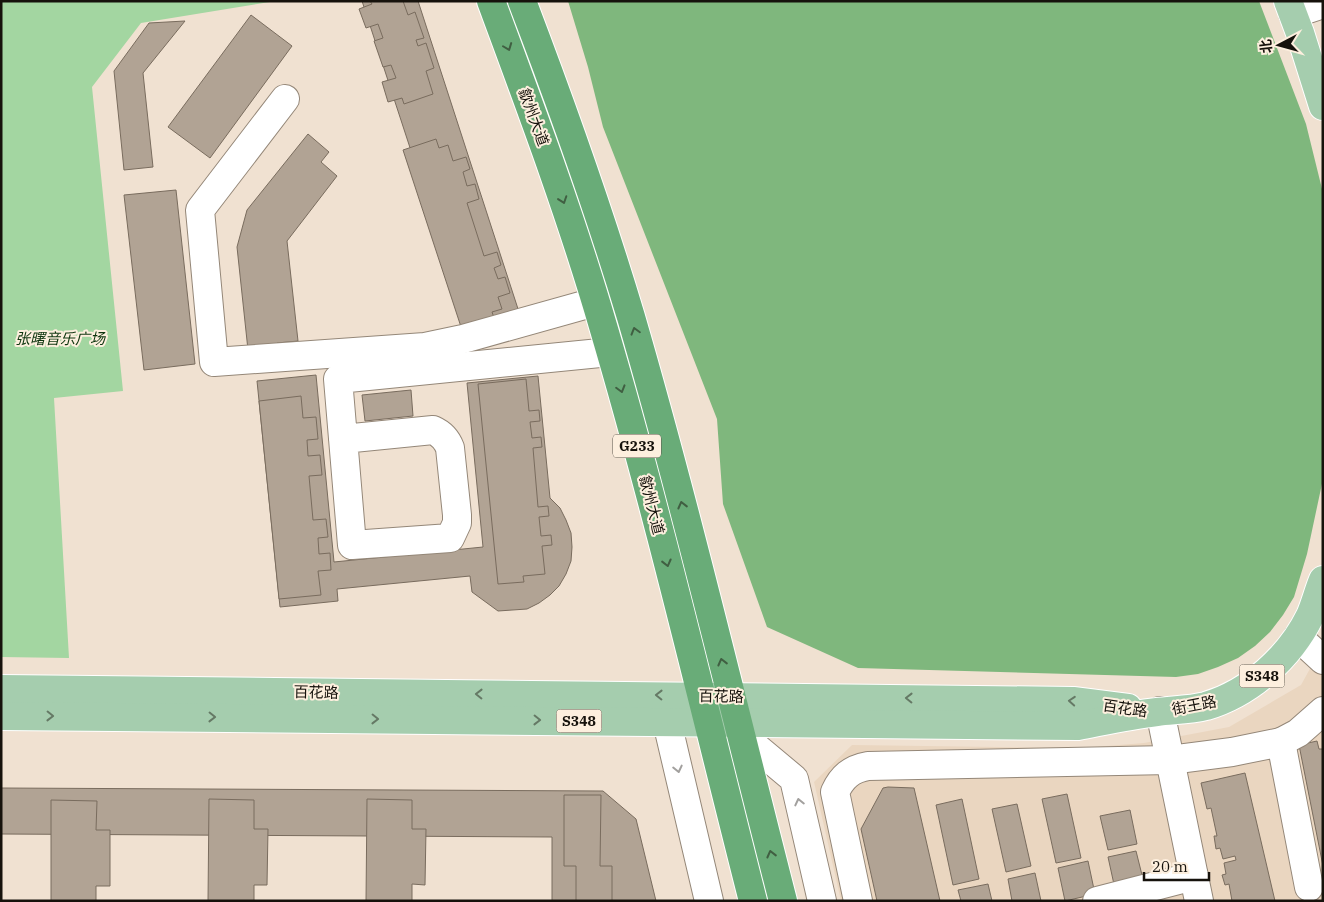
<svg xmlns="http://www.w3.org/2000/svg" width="1324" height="902" font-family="'IBM Plex Serif','Noto Sans SC',serif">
<rect width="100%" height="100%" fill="#f0e1d1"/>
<polygon fill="#ead6c0" points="1323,645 1323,901 841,901 814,782 852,745 1082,748 1144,743 1229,727 1301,685"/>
<polygon fill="#a3d6a1" points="1,1 276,1 141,23 92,87 123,391 54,398 69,658 1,657"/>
<polygon fill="#7fb77d" points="568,1 1259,1 1306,124 1323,193 1323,479 1307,554 1294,597 1283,615 1270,632 1255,646 1238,658 1218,667 1198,674 1176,677 858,668 767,627 723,504 717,419 603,127 588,67"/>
<g fill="#b1a394" stroke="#796c5e">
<polygon points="362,1 418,1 519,312 469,328"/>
<polygon points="370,1 403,1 408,15 415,12 424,38 416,40 418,46 426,43 434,68 426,71 433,94 404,104 402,98 388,102 382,82 396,78 391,65 383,67 374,41 383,38 378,24 366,28 359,9 372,4"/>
<polygon points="251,15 292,46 210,158 168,127"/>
<polygon points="185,21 143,73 153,167 124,170 114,71 149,23"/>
<polygon points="308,134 329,152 321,162 337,176 287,241 298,341 277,343 278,347 248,350 237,247 247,210"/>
<polygon points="436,139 439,148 448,145 453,161 466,157 470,169 463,172 467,186 475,184 479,199 467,203 484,256 497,252 501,265 494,268 498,279 505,277 510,293 498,297 502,309 492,312 497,326 464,336 403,150"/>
<polygon points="176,190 195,364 144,370 124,195"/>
<polygon points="316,375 334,562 483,547 467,383 538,376 550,498 560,508 566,520 571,533 572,547 571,561 566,574 559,586 550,595 539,603 527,609 498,611 472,592 470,576 337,589 338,601 280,607 257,381"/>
<polygon points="526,379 529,411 539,410 540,421 530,422 532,438 541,437 542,447 533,448 538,507 548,506 549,516 539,517 541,536 551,535 552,545 542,546 545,574 523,576 524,582 498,584 478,384"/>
<polygon points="411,390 413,416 365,421 362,395"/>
<polygon points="301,396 303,418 316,417 318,439 307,440 308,456 320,455 322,475 309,476 313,520 326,519 328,537 318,538 319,554 330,553 331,570 318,571 321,595 279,599 259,401"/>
<polygon points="1317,741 1319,749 1323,749 1323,866 1299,745"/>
<polygon points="1245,773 1275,901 1232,901 1229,884 1225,885 1222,875 1226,874 1224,863 1236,860 1235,856 1223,859 1220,848 1216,849 1214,836 1217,836 1211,808 1207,809 1201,783"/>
<polygon points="888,787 914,788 940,901 877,901 861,829 883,788"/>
<polygon points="1,788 603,791 636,819 656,901 552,901 552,837 1,834"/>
<polygon points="1067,794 1081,858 1056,863 1042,799"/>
<polygon points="564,795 601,795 600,866 612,866 612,901 576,901 576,866 564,866"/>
<polygon points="209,799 254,800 254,829 268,829 267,885 254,885 254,901 208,901"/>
<polygon points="367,799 412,800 412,829 426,829 425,885 412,884 412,901 366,901"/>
<polygon points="962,799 979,879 953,885 936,805"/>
<polygon points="51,800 97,801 96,830 110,830 110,886 96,886 96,901 51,901"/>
<polygon points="1017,804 1031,866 1006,872 992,809"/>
<polygon points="1130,810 1137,844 1108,850 1100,816"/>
<polygon points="1136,851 1144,883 1115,889 1108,857"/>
<polygon points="1088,861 1095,894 1065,901 1058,868"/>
<polygon points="1035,873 1041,901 1012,901 1008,879"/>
<polygon points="988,884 992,901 961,901 958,890"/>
</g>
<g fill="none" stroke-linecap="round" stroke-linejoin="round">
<g stroke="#948778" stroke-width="30">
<g id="minor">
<polyline points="1293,14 1323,4"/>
<polyline points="285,99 200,210 214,362 425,347 463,339 595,302"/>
<path d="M 343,439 L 433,430 C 442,434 447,440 450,448 L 457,515 L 457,523 L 450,538 L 352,545 L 338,379 L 610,352"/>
<polyline points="1298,637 1323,660"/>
<polyline points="1160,711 1199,901"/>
<polyline points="667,722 709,901"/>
<polyline points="740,734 794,779 822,901"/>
<polyline points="1281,742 1298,733 1323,711"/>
<path d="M 858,901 L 835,792 C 842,777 851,769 868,766 L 1170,760 L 1232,752 L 1281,742 L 1309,887"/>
<polyline points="1097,901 1194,876"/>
</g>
</g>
<g stroke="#fff" stroke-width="30">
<g id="major">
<polyline points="1288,1 1300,33 1323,106"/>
<polyline points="1,689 1073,701 1128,708"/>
<path d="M 1,716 L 1078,726 C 1104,721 1130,715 1157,712 C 1172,710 1190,710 1206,706 C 1250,693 1290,657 1310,616 C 1315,605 1318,592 1323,580"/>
</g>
</g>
<g stroke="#fff" stroke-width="30">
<g id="highway">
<path d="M 491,1 C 531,109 571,216 603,326 C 659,516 704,709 753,901"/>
<path d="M 522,1 C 562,106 599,210 631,317 C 687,510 733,706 783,901"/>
</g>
</g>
<use href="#minor" stroke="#fff" stroke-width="28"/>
<use href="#major" stroke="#a5cdae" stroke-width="28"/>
<use href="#highway" stroke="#69ac78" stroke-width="28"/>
</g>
<defs><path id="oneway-chevron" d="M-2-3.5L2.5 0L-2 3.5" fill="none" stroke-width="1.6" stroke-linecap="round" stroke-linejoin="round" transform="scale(1.25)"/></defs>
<g stroke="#405f42">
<use href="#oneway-chevron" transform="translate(508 47) rotate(69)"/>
<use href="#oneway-chevron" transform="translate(563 200) rotate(71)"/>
<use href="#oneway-chevron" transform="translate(635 331) rotate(-106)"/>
<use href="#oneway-chevron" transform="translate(621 389) rotate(74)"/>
<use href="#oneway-chevron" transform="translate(682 505) rotate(-104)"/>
<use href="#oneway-chevron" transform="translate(667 563) rotate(76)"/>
<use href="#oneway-chevron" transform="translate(722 662) rotate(-104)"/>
<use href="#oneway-chevron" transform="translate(771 854) rotate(-104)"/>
</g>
<g stroke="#657965">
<use href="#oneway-chevron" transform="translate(479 694) rotate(-179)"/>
<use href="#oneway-chevron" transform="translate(659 695) rotate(-179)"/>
<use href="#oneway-chevron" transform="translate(909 698) rotate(-179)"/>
<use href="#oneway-chevron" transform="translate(1072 701) rotate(-176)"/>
<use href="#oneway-chevron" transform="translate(50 716) rotate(1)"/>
<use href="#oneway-chevron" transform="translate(212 717) rotate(1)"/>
<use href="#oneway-chevron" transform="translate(375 719) rotate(1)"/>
<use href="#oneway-chevron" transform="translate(537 720) rotate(1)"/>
</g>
<g stroke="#a2a09e">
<use href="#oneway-chevron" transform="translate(678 769) rotate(77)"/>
<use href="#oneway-chevron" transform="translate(799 802) rotate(-103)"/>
</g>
<g text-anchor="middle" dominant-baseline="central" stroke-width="4" stroke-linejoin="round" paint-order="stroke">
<g fill="#fdefde" stroke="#5b544b" stroke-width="1">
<rect x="613" y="434.5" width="48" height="23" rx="4"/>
<rect x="1239.5" y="664.5" width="45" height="23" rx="4"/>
<rect x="556.5" y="709.5" width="45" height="23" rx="4"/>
</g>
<g font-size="14" font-weight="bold" fill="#16120c">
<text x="637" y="446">G233</text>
<text x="1262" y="676">S348</text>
<text x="579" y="721">S348</text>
</g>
<g font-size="15" fill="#16120c" stroke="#fdefde">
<text transform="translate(534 117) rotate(70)">歙州大道</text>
<text transform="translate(652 505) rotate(76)">歙州大道</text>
<text transform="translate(316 692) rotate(1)">百花路</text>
<text transform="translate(721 696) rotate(1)">百花路</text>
<text transform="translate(1194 705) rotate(-11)">街王路</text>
<text transform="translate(1125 708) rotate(8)">百花路</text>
</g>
<g font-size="15" font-style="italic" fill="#0d350e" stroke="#fdefde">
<text x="60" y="338">张曙音乐广场</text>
</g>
</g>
<rect width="1324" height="902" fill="none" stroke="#16120c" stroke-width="5"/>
<g transform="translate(1279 45) rotate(264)" stroke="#fdefde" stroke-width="4" paint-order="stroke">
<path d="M0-4L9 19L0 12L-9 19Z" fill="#16120c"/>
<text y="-8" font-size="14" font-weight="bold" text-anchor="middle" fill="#16120c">北</text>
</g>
<path d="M1144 872v8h65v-8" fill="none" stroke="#16120c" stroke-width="2.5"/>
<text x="1152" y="872" font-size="15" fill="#16120c" stroke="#fdefde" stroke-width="4" paint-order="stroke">20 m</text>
</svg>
